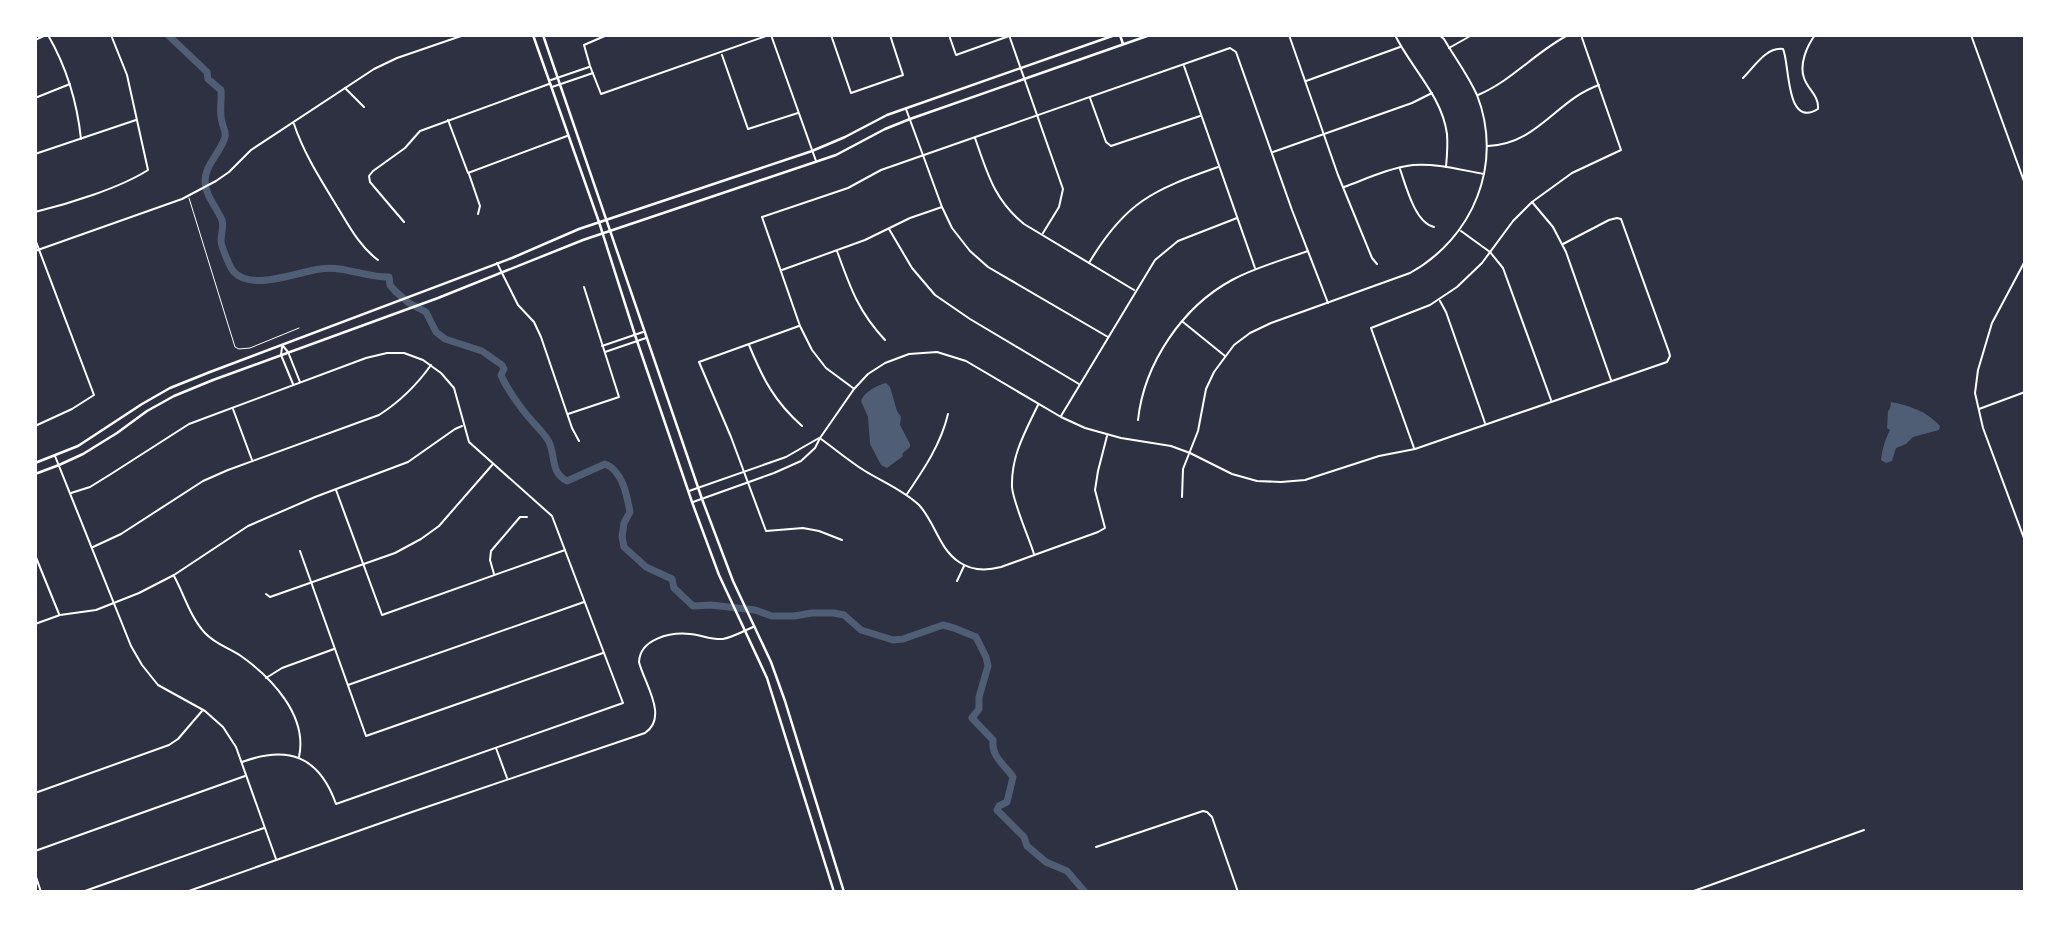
<svg xmlns="http://www.w3.org/2000/svg" width="2060" height="927" font-family="Overpass,sans-serif">
<rect width="100%" height="100%" fill="#2d3142"/>
<g fill="#4f5d75">
<path d="M 886,383 L 890,387 L 897,411 L 901,417 L 900,425 L 910,444 L 910,447 L 903,453 L 902,457 L 887,468 L 881,465 L 870,444 L 868,417 L 861,401 C 864,392 877,385 886,383 Z"/>
<path d="M 1891,402 C 1911,406 1926,411 1940,426 L 1939,430 L 1913,437 L 1906,444 L 1896,448 L 1892,461 L 1886,463 L 1881,460 C 1882,449 1885,440 1890,430 L 1887,428 L 1888,411 L 1890,409 Z"/>
</g>
<g fill="none" stroke-linecap="round" stroke-linejoin="round">
<path stroke="#4f5d75" stroke-width="7" d="M 168,35 L 207,72 L 208,79 L 221,90 C 222,100 219,112 222,122 C 223,128 226,130 225,137 C 221,152 205,165 205,181 C 205,195 217,208 222,220 C 224,227 221,234 221,241 C 221,246 230,267 233,271 C 251,292 297,272 320,269 C 344,265 366,278 389,277 L 390,285 L 395,291 L 409,303 L 426,312 L 436,332 L 445,339 L 482,351 L 502,365 L 504,369 L 501,375 C 507,389 522,410 532,421 C 538,428 545,434 549,442 C 556,457 550,472 567,481 L 605,464 C 622,470 627,495 630,512 L 624,523 L 622,537 L 624,547 L 646,567 L 672,579 L 674,588 L 693,606 L 711,605 L 755,610 L 772,616 L 794,616 L 812,613 L 834,613 L 844,615 L 861,630 L 893,640 L 903,639 L 943,625 L 954,628 L 976,637 L 986,657 L 988,666 L 979,697 L 979,709 L 972,718 L 993,740 C 991,757 1005,765 1013,777 L 1007,802 L 999,806 L 997,810 L 1024,837 L 1027,846 L 1046,862 L 1067,871 L 1085,892"/>
<polyline stroke="#fff" stroke-width="1" points="189,198 235,347 239,349 250,348 299,328"/>
<g stroke="#fff" stroke-width="2">
<path d="M 48,35 C 67,68 77,101 81,139"/>
<polyline points="607,35 584,45 590,66 601,94 769,35"/>
<polyline points="771,35 816,161"/>
<polyline points="831,35 851,93 903,75 890,35"/>
<polyline points="949,35 956,55 1012,35"/>
<polyline points="1009,35 1063,189 1059,207 1043,233"/>
<polyline points="1289,35 1338,175 1372,258 1377,264"/>
<path d="M 1395,35 C 1411,68 1442,96 1447,134 C 1448,145 1447,156 1446,167"/>
<polyline points="1971,35 2025,184"/>
<polyline points="35,40 46,35"/>
<polyline points="1449,48 1472,35"/>
<polyline points="722,55 748,129 798,113"/>
<polyline points="1184,66 1255,268"/>
<path d="M 1743,78 C 1755,66 1766,47 1783,49 C 1790,63 1785,129 1818,109 C 1819,95 1808,90 1804,78 C 1799,64 1807,46 1815,35"/>
<polyline points="551,80 589,67"/>
<polyline points="1306,81 1400,47"/>
<polyline points="552,87 593,73"/>
<polyline points="345,88 364,107"/>
<path d="M 1478,95 C 1513,80 1534,53 1568,35"/>
<polyline points="35,98 70,84"/>
<polyline points="1090,98 1106,142 1111,146 1200,116"/>
<polyline points="906,109 942,207 952,228 970,251 988,267 1108,337"/>
<polyline points="448,120 468,173 567,136"/>
<path d="M 294,124 C 304,154 321,180 338,208 C 349,226 360,247 378,260"/>
<path d="M 975,138 C 987,172 994,200 1024,224 L 1134,290"/>
<path d="M 1488,146 C 1538,144 1556,100 1599,85"/>
<polyline points="1273,152 1412,103 1432,93"/>
<polyline points="35,154 136,120"/>
<path d="M 1400,169 C 1406,186 1415,223 1434,227"/>
<polyline points="469,174 480,206 478,214"/>
<path d="M 1344,187 C 1366,179 1389,168 1413,165 C 1436,163 1461,170 1484,174"/>
<polyline points="1532,202 1553,227 1566,252 1611,380"/>
<path d="M 35,212 C 68,204 120,188 148,170 L 127,75 L 111,35"/>
<polyline points="404,222 370,182 369,176 373,171 405,148 420,131 549,84"/>
<polyline points="889,229 912,268 935,295 970,319 1079,384"/>
<polyline points="1461,231 1490,252 1503,268 1551,400"/>
<polyline points="35,239 94,395 72,409 35,426"/>
<path d="M 837,251 C 850,287 858,311 885,340"/>
<polyline points="2025,261 1992,323 1978,370 1975,393 1983,428 2025,541"/>
<polyline points="497,263 518,305 534,322 541,337 572,428 579,441"/>
<path d="M 1089,263 C 1125,202 1153,190 1218,167"/>
<polyline points="782,270 865,240 910,218 942,207"/>
<polyline points="1440,301 1446,312 1485,423"/>
<polyline points="1183,322 1225,356"/>
<polyline points="799,326 699,362 731,437 766,531 803,528 819,531 842,540"/>
<path d="M 749,345 C 763,379 774,401 802,426"/>
<polyline points="283,346 288,352 300,382"/>
<polyline points="602,346 643,332"/>
<polyline points="282,347 281,355 293,384"/>
<polyline points="605,352 646,338"/>
<polyline points="853,388 826,368 812,350 800,326 762,217 848,188 881,170 1230,48 1236,52 1292,210 1328,303"/>
<polyline points="233,409 252,460"/>
<polyline points="1979,409 2025,392"/>
<polyline points="568,414 619,397 584,287"/>
<polyline points="1061,416 1155,260 1178,241 1237,218"/>
<path d="M 1138,420 C 1144,364 1182,307 1232,280 C 1256,267 1283,260 1308,251"/>
<path d="M 821,439 C 835,449 849,461 865,471 C 883,482 903,490 919,505 C 935,522 939,549 959,562 C 972,571 986,571 1001,567 L 1098,532 L 1105,528 L 1095,490 L 1098,471 L 1107,436"/>
<polyline points="1414,448 1371,328 1430,305 1457,287 1482,263 1513,221 1532,202 1572,173 1621,150 1581,35"/>
<polyline points="336,490 382,615 565,550"/>
<polyline points="689,491 786,457 819,438"/>
<path d="M 71,493 L 90,487 L 111,474 L 189,424 L 366,358 L 387,353 L 404,353 L 423,360 L 441,373 L 454,388 L 469,442 L 552,516 L 623,703 L 336,804 C 319,756 288,745 242,762"/>
<path d="M 907,494 C 924,469 941,444 948,414"/>
<path d="M 1182,497 L 1183,469 L 1198,431 L 1206,389 L 1214,372 L 1234,345 L 1250,333 L 1271,323 L 1410,273 C 1473,238 1504,164 1477,95 C 1468,75 1455,58 1444,39 L 1439,35"/>
<polyline points="693,502 774,473 801,461 815,448 820,438 854,389 868,374 885,363 909,354 937,352 966,361 1061,417 1085,428 1121,438 1171,446 1190,453 1232,474 1257,481 1281,482 1305,480 1379,456 1415,449 1667,362 1670,356 1669,352 1621,219 1617,218 1609,220 1563,244"/>
<path d="M 93,547 L 121,534 L 203,481 L 228,470 L 379,415 C 401,401 416,386 431,365"/>
<polyline points="300,551 366,736 603,653"/>
<path d="M 1034,554 C 1029,538 1013,502 1012,487 C 1011,456 1025,432 1038,405"/>
<polyline points="35,555 59,614"/>
<polyline points="494,574 490,560 491,551 520,517 527,517"/>
<path d="M 174,576 C 184,594 190,617 205,633 C 215,644 229,648 241,656 C 272,678 308,716 299,757"/>
<polyline points="957,581 964,566"/>
<polyline points="266,594 270,597 395,553 421,539 439,526 493,464"/>
<polyline points="35,624 60,615 96,610 139,593 174,575 248,526 315,497 408,462 455,429 462,426"/>
<polyline points="266,678 282,668 334,649"/>
<polyline points="348,685 584,602"/>
<polyline points="496,748 507,778"/>
<polyline points="35,793 169,745 178,739 202,711"/>
<polyline points="1096,847 1203,811 1207,812 1212,817 1238,892"/>
<polyline points="35,851 245,776"/>
<polyline points="35,874 41,892"/>
<polyline points="82,892 264,828"/>
<polyline points="1691,892 1864,830"/>
</g>
<g stroke="#fff" stroke-width="2">
<polyline points="35,251 182,199 216,181 229,172 251,150 374,69 397,58 464,35"/>
<polyline points="55,456 131,646 142,665 158,685 205,711 223,727 236,747 276,859"/>
<path d="M 186,892 L 412,812 L 645,733 C 669,717 644,683 639,662 C 640,639 670,632 690,634 C 701,635 712,640 723,639 C 733,637 744,631 753,627"/>
</g>
<g stroke="#fff" stroke-width="2.5">
<polyline points="533,35 599,222 635,335 692,502 719,575 767,678 834,892"/>
<polyline points="543,35 702,499 733,581 771,662 785,701 844,892"/>
<polyline points="1120,35 1123,44"/>
<polyline points="35,463 78,446 142,404 170,388 210,372 512,258 579,229 812,151 845,137 887,115 1115,35"/>
<polyline points="35,474 59,465 83,454 117,433 147,411 174,396 213,380 438,298 583,240 836,155 885,129 910,119 1150,35"/>
</g>
</g>
<rect width="2060" height="927" fill="none" stroke="#ffffff" stroke-width="74"/>
</svg>
